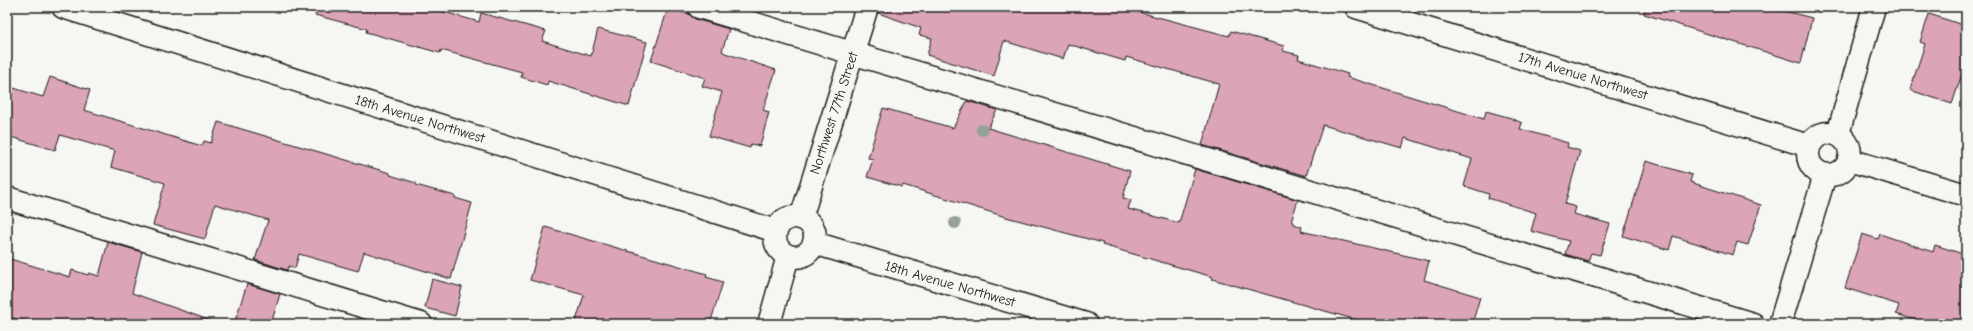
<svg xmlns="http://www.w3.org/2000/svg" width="1973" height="331" font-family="'Comic Neue',sans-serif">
<rect width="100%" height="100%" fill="#f6f6f2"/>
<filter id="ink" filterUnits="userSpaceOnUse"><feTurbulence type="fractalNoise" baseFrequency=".025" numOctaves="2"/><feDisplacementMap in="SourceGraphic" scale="8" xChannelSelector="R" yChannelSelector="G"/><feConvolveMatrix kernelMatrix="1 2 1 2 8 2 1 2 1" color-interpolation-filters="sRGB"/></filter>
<g filter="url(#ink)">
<g fill="#dca4b7" stroke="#1c1c1c">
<polygon points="316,7 427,7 479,22 481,13 546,31 542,41 591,56 598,29 647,42 629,106 548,81 547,85 521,77 522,72 441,50 440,53 366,32 367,29 315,15"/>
<polygon points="879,7 1120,7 1229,36 1231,31 1284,46 1283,51 1299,55 1298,59 1348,74 1347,77 1484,119 1486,111 1511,118 1522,123 1520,129 1568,143 1567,147 1580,151 1565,204 1576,207 1574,214 1610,224 1600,255 1591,253 1588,261 1565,254 1569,241 1531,231 1536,213 1488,198 1489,194 1464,186 1472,159 1405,138 1402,148 1323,125 1306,176 1202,145 1219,84 1126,57 1125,61 1068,44 1063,59 1004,41 994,76 927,55 932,38 919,35 921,28 878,13"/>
<polygon points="1645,7 1769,7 1812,18 1801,63 1644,14"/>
<polygon points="668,8 689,14 695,19 729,29 722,51 725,53 776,70 763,110 769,112 760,146 751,144 750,148 709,136 722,92 702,86 705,78 651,61"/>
<polygon points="1929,14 1966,26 1966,62 1952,104 1910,90 1925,44 1920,42"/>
<polygon points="50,77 90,90 84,110 202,146 204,141 211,143 218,122 390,173 390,175 416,183 416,185 455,196 455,198 472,203 451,279 364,252 358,271 299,254 295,268 289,266 287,270 255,260 268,220 215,204 205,239 153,225 165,183 111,167 115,151 60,135 55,150 7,136 7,86 43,97"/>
<polygon points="967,101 997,110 988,128 1130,171 1123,198 1131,200 1128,209 1179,223 1195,169 1298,200 1291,221 1294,222 1294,224 1302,227 1301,231 1429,261 1424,280 1480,297 1472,324 1371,324 1212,279 1213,277 1102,245 1103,243 1006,217 903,185 902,187 867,177 873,159 868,158 883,108 953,128"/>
<polygon points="1646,161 1692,175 1690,182 1761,205 1748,245 1737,242 1733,255 1673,236 1669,250 1623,236"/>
<polygon points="545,227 707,274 706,277 723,282 710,324 575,324 584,295 530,280"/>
<polygon points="1862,234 1878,239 1880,234 1933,252 1935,245 1966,255 1966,324 1929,324 1896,314 1899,305 1845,288"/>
<polygon points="108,242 142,252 132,293 209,320 208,324 32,324 7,316 7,258 70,277 72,270 88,275 89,273 99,276"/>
<polygon points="432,279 462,287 455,316 425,308"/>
<polygon points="247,284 280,294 271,324 234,324"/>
</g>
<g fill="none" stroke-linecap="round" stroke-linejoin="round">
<g stroke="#1c1c1c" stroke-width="25">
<g id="minor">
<polyline points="63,7 776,231"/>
<polyline points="699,7 1753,324"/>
<polyline points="1356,7 1809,146"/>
<circle cx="1829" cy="154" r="21"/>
<polyline points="1838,134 1874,7"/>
<polyline points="1849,160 1966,195"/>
<polyline points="7,198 421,324"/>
<circle cx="795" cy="237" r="20"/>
<polyline points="801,218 867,7"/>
<polyline points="814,243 1086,324"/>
<polyline points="769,324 788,256"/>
<polyline points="1780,324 1825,175"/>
</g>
</g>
<use href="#minor" stroke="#f6f6f2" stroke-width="22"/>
</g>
<g fill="#96a197">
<circle cx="982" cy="130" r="6"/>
<circle cx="955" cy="223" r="6"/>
</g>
</g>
<g text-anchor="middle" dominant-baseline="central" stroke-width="3" stroke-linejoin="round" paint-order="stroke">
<g font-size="14" fill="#1c1c1c" stroke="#f6f6f2">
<text transform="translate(1583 76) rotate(17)">17th Avenue Northwest</text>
<text transform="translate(834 113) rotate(-72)">Northwest 77th Street</text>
<text transform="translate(420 119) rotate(17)">18th Avenue Northwest</text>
<text transform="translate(950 284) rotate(16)">18th Avenue Northwest</text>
</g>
</g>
<rect width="1973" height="331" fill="none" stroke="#f6f6f2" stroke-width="24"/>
<rect x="12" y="12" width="1949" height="307" fill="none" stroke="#1c1c1c" stroke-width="1.5" filter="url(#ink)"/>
</svg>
